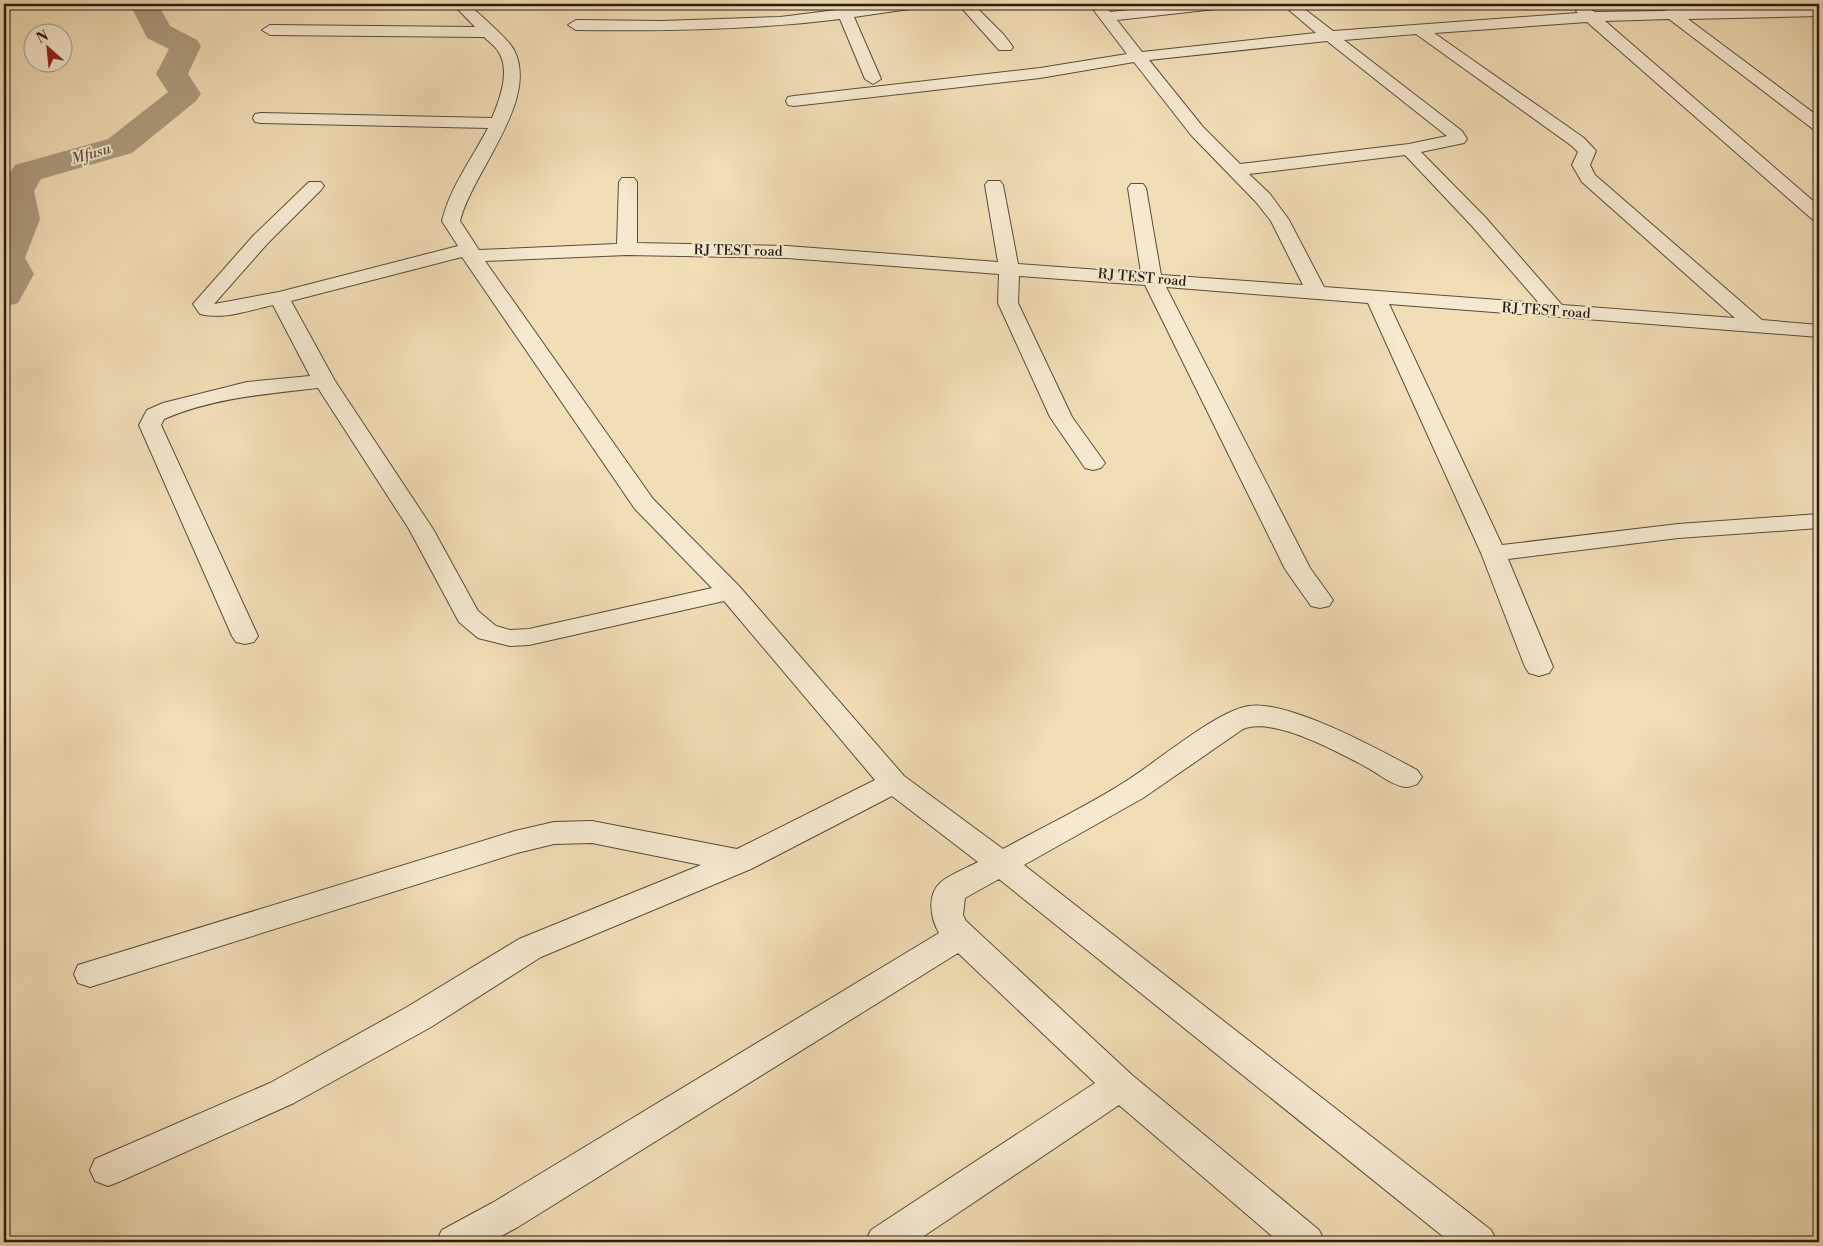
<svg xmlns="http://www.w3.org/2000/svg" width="1823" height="1246" font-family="'Libre Bodoni',serif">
<rect width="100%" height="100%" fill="#f1ddb6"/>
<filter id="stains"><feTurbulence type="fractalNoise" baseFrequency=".004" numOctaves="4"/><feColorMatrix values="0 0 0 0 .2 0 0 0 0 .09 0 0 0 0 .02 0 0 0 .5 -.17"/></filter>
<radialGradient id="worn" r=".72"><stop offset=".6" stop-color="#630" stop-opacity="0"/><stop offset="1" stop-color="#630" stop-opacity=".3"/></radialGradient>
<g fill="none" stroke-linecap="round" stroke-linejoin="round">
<polygon fill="#ac9c7f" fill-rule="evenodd" points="130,4 158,4 170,26 197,40 201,46 188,74 201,94 196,101 132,153 41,179 34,191 40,219 25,258 34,274 18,303 4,307 4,182 15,165 108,139 168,92 156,74 169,49 147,38"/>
<g stroke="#594d3c" stroke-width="2">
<g id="street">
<path d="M 453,4 L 468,4 C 480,15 507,37 514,50 C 540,100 472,172 460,221 L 479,250 L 617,244 L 619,182 L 622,178 L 634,178 L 637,182 L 637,243 L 787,246 L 998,262 L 985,185 L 988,181 L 1000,181 L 1003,185 L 1018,264 L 1141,273 L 1128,188 L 1131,184 L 1143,184 L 1146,188 L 1161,275 L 1303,285 L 1271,221 L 1256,202 L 1191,135 L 1134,62 L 1040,78 L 794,106 L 788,105 L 786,101 L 788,97 L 794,96 L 1040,68 L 1127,54 L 1089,4 L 1104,4 L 1110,12 L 1186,4 L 1231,4 L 1224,8 L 1117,20 L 1142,52 L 1316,33 L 1282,4 L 1298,4 L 1333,31 L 1578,13 L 1576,11 L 1579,8 L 1584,6 L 1595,12 L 1664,11 L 1670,8 L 1676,10 L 1819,7 L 1819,16 L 1688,19 L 1819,117 L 1819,130 L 1813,129 L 1669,19 L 1605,21 L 1819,206 L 1819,221 L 1812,219 L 1587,22 L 1434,33 L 1584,138 L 1596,151 L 1590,165 L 1595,175 L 1762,320 L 1819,325 L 1819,337 L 1389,304 L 1502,545 L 1678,524 L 1819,514 L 1819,528 L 1678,538 L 1508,559 L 1553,667 L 1549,673 L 1539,676 L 1529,673 L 1525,667 L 1481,553 L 1368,303 L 1166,287 L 1310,568 L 1333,600 L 1329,606 L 1320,608 L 1311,606 L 1285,569 L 1145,285 L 1019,276 L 1018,303 L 1072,417 L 1105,463 L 1101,468 L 1093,470 L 1085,468 L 1050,417 L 998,303 L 999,274 L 787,258 L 627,255 L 485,261 L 653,499 L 739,586 L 904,776 L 1003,849 C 1043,827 1085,807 1123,783 C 1155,764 1215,711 1249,706 C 1289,700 1380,750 1417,770 L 1422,777 L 1417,784 C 1414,785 1410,787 1406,787 C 1393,786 1379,774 1368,768 C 1340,753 1273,716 1243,729 L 1143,798 L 1024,865 L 1491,1230 L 1497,1242 L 1450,1242 L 999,879 L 965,898 L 963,915 L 966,921 L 1132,1075 L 1319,1230 L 1325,1242 L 1279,1242 L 1119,1105 L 915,1242 L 865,1242 L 871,1230 L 1095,1083 L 958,953 L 518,1227 L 490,1242 L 436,1242 L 442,1230 L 492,1203 L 939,933 C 931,919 926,895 941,882 C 951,874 967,868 978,862 L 892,796 L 751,869 L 541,957 L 431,1027 L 294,1103 L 121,1181 L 108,1186 L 95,1181 L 90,1170 L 95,1159 L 270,1083 L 407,1007 L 519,939 L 701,865 L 592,843 L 554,844 L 517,853 L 90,987 L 78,983 L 74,974 L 78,965 L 515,831 L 554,822 L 592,821 L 737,849 L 875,780 L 724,601 L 529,645 L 510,646 L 478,638 L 459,622 L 409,529 L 318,388 C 266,394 212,398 164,419 L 161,425 L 258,636 L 254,642 L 245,644 L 236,642 L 232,636 L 139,425 L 147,410 L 163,403 L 247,382 L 310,376 L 273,305 C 250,310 223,320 200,314 L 193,304 L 253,236 L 309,182 L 321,182 L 324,186 L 321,190 L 267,244 L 214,304 L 279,292 L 458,246 L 442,221 C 450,187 472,159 488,128 L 261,123 L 255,122 L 253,118 L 255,114 L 261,113 L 492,118 C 500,99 511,70 498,51 C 495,46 488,41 484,37 L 270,35 L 262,30 L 270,25 L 475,27 ZM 1416,34 L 1572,146 L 1578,152 L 1572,165 L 1582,182 L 1735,318 L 1562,305 L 1486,218 L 1421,152 L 1464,143 L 1467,139 L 1462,131 L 1344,40 ZM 1327,41 L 1447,136 L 1409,144 L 1240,164 L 1203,127 L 1149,60 ZM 1405,155 L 1472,226 L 1539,303 L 1324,287 L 1289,220 L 1270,194 L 1249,174 ZM 462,257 L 635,509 L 712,588 L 529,629 L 510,630 L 496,626 L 478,611 L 433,529 L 335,381 L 291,301 Z"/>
<path d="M 884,4 L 923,4 L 916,8 L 854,17 L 881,79 L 873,84 L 865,79 L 840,19 C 752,30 664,31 576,30 L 568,25 L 576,20 L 662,21 L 780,17 Z"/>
<polygon points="958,4 973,4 1004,35 1013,47 1011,50 999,50"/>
</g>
</g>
<use href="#street" fill="#f6e9d0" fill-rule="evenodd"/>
</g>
<g text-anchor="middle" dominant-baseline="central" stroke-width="4" stroke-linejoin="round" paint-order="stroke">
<g font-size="14" fill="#261d13" stroke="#f6e9d0">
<text transform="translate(738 251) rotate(1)">RJ TEST road</text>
<text transform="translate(1142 278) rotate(5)">RJ TEST road</text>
<text transform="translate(1546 311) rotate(4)">RJ TEST road</text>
</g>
<g font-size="15" font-style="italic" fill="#5c503e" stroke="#f6e9d0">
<text transform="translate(91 154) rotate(-16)">Mfusu</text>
</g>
</g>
<rect width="1823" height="1246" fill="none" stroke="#f1ddb6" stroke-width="20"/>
<rect x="5" y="5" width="1813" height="1236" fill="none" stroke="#261d13" stroke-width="2.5"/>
<rect x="10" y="10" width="1803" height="1226" fill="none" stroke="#261d13"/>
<g transform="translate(48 48) rotate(333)"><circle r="24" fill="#f6e9d0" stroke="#a39784"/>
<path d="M0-4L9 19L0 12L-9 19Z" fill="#8f2418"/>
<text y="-8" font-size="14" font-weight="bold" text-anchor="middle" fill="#261d13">N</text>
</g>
<rect width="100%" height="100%" filter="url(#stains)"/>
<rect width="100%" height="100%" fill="url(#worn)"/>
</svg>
